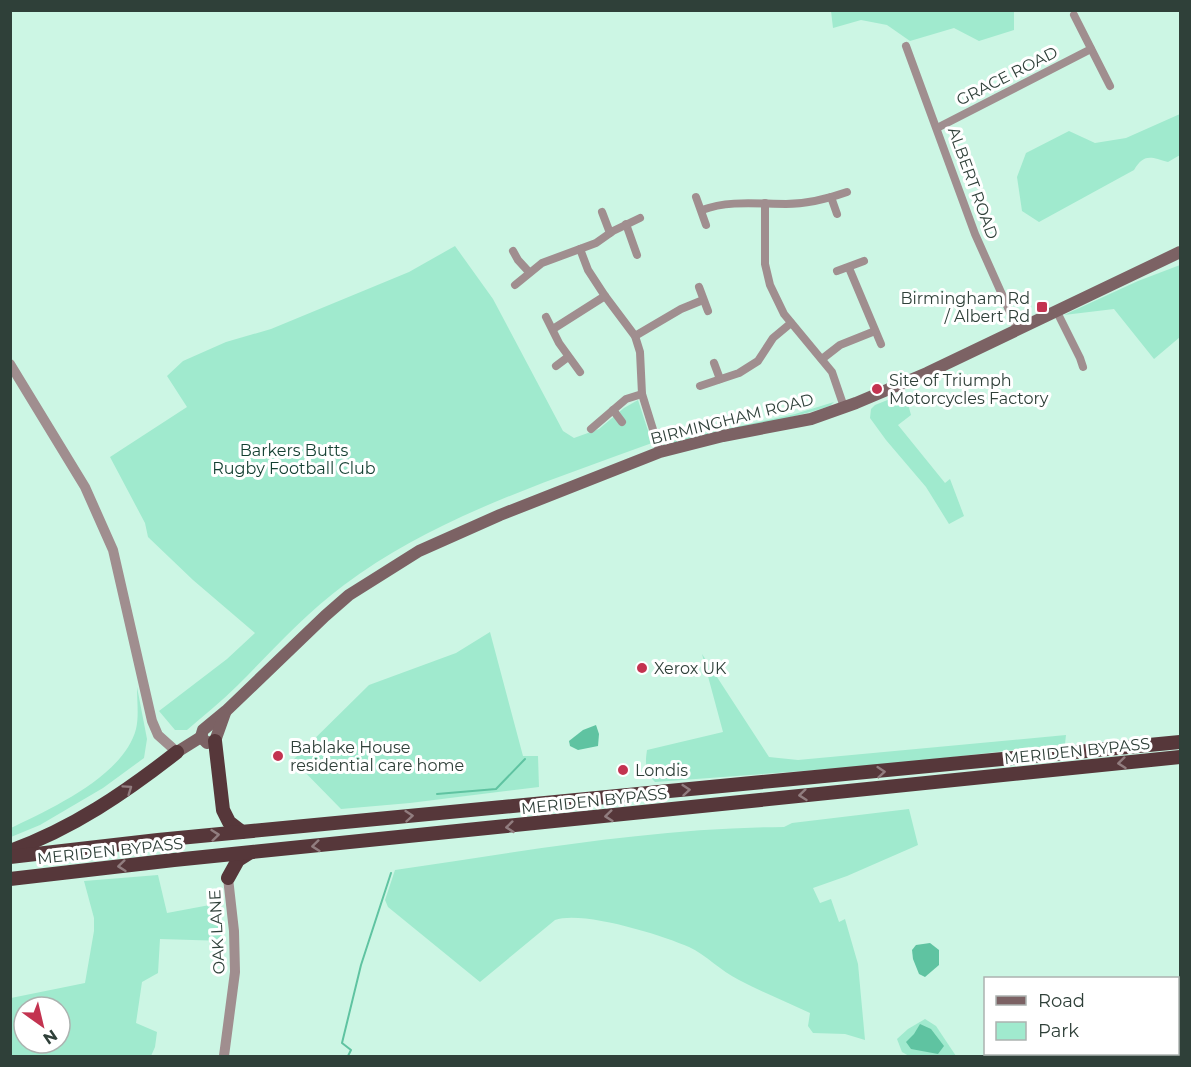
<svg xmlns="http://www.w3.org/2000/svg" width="1191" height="1067" font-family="Montserrat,sans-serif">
<rect width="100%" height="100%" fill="#ccf6e4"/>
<g fill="#a0eace" fill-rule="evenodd">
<polygon points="831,11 1014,11 1014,30 979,41 954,28 910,41 887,25 861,20 833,28"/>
<path d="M 1180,114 L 1180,155 L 1168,162 C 1151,157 1144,153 1134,170 L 1039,222 L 1022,211 L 1017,177 L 1026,153 L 1069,131 L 1095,143 L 1126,138 Z"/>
<path d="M 455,246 L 493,299 L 563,431 L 574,438 L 599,429 L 624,408 L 638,400 L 652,443 C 546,482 435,517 344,585 C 305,614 272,651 238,685 C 222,701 204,715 187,730 L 175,730 L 159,711 L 227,659 L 255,633 L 193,580 L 148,537 L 145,523 L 110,457 L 187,407 L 167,376 L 183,361 L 226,342 L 271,329 L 409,272 Z"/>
<polygon points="1180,265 1180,337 1154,359 1114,309 1064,315 1138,281"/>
<polygon points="905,393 911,415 898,425 945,483 950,479 964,516 949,524 926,487 886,440 870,418 871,409 875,405"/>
<path d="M 834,402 L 830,406 C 778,423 724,429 672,444 L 668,442 L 795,414 Z"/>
<polygon points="490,632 523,756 538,756 539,787 410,803 341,809 293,760 369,685 456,653"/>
<path d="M 702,654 L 769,757 L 798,760 L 1066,735 L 1065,744 L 884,765 L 655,782 C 645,772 645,764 647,750 L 723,732 Z"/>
<path d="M 137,687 L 147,739 L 144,758 L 103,788 L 40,825 L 11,837 L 11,828 C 50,809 124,776 136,729 C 139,717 137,701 137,687 Z"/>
<path d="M 909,809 L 918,845 L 847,876 L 813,888 L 820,903 L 831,899 L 839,922 L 845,919 L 858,964 L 865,1040 L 845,1034 L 813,1033 L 808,1026 L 810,1013 C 786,1002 762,992 739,980 C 721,971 706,955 689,947 C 662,935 582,910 555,920 L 480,982 L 388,907 L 385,900 L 395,870 C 524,851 653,828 784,827 L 792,823 Z"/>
<path d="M 158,875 L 167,913 L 215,904 L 225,941 L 160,939 L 158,973 L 142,982 L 136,1023 L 157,1032 L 155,1047 L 151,1056 L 11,1056 L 11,998 L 85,983 L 94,931 L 94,918 L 84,881 ZM 24,1007 L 60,1007 L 60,1043 L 24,1043 Z"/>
<polygon points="925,1019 936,1026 956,1056 909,1056 902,1052 897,1039 908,1029"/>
</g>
<g fill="#5fc3a1">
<polygon points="596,725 599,734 598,746 578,750 570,746 569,741 583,730"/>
<polygon points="930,943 939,950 939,965 925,977 919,974 913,959 912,950 916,945"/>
<polygon points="920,1024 931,1029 944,1046 938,1054 911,1049 906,1042 914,1034"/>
</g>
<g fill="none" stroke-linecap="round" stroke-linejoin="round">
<g stroke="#5fc3a1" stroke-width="2">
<polyline points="437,794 496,789 525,759"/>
<polyline points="348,1056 351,1050 342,1043 361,965 391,873"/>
</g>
<g stroke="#a08e8f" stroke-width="8">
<polyline points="1074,15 1110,86"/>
<polyline points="906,46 975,234 1017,328"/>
<polyline points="937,128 1091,49"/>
<polyline points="696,197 706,225"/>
<polyline points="831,197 837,214"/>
<polyline points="765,203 765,264 770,285 784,314 832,372 844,407"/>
<path d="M 702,210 C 729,200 758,204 786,204 C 808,204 827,199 847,192"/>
<polyline points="602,212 610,233"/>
<polyline points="626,224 637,255"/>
<polyline points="580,249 588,270 605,296 635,336 640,352 642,394 660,452"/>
<polyline points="513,251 518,260 529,272"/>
<polyline points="849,268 881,344"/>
<polyline points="837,271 864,261"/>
<polyline points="515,285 542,263 596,243 613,231 640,218"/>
<polyline points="699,287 708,311"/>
<polyline points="1056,310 1080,358 1083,367"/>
<polyline points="546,317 559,343 580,372"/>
<polyline points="553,329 605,296"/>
<polyline points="635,336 681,309 703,300"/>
<polyline points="822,359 840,345 875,331"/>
<polyline points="714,363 720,379"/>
<polyline points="556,366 568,357"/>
<polyline points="700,386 739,373 758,361 773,338 791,323"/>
<polyline points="613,410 622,422"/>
<polyline points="591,429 626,399 642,394"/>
</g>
<g stroke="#a08e8f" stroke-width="10">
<polyline points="10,364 85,487 113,550 152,721 158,735 177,752"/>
<polyline points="224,1056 235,972 234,931 228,878"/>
</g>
<g stroke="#7c6264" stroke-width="12">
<polyline points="201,737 203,730 226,711 325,616 349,595 419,551 500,515 660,452 723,436 811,419 856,403 927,373 1180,252"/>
<polyline points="201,737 207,743 215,741 225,713"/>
<polyline points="177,752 201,737"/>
</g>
<g stroke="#56373a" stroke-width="14">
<polyline points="215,741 223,810 229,822 242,832"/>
<path d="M 10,851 C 72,829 126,792 177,752"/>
<polyline points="10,857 158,840 1180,742"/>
<polyline points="228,878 238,860 249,853"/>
<polyline points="10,879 174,860 1180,757"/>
</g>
</g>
<defs><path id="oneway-chevron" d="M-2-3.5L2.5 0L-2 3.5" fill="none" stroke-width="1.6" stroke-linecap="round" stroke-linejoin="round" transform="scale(1.5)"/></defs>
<g stroke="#917d7f">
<use href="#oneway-chevron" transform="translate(1122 763) rotate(174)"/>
<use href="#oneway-chevron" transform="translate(881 772) rotate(-5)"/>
<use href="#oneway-chevron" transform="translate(128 789) rotate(-35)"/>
<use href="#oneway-chevron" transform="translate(686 790) rotate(-5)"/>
<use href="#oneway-chevron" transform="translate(803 795) rotate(174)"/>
<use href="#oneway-chevron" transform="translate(409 816) rotate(-5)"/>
<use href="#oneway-chevron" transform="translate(609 816) rotate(174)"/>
<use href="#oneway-chevron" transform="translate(510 827) rotate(174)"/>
<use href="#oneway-chevron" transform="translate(215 835) rotate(-6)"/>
<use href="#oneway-chevron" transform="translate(316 846) rotate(174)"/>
<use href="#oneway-chevron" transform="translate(122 866) rotate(174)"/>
</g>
<g fill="#c33350" stroke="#fff" stroke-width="2">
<rect x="1036" y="301" width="12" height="12" rx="3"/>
<circle cx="877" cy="389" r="6"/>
<circle cx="642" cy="668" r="6"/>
<circle cx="278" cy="756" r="6"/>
<circle cx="623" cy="770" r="6"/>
</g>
<g text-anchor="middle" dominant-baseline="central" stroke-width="6" stroke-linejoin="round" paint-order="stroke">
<g font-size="16" fill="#2f4039" stroke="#fff">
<text transform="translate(1007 76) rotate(-27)">GRACE ROAD</text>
<text transform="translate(973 183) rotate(70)">ALBERT ROAD</text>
<text transform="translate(732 419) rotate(-14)">BIRMINGHAM ROAD</text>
<text transform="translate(1077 751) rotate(-6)">MERIDEN BYPASS</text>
<text transform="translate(594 801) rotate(-6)">MERIDEN BYPASS</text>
<text transform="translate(110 851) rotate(-6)">MERIDEN BYPASS</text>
<text transform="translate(217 932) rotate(-93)">OAK LANE</text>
</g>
<g font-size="16" fill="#2f4039" stroke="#fff" text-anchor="start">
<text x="1030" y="298" text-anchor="end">Birmingham Rd<tspan x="1030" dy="18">/ Albert Rd</tspan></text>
<text x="889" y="380">Site of Triumph<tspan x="889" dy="18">Motorcycles Factory</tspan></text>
<text x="654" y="668">Xerox UK</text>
<text x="290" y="747">Bablake House<tspan x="290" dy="18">residential care home</tspan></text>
<text x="635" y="770">Londis</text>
</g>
<g font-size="16" fill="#133f31" stroke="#fff">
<text x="294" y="450">Barkers Butts<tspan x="294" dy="18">Rugby Football Club</tspan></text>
</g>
</g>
<rect width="1191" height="1067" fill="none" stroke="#2f4039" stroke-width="24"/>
<rect x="984" y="977" width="195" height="78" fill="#ffffff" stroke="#acb3b0" stroke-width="1.5"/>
<rect x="996" y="996" width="30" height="9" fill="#7c6264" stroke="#acb3b0" stroke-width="1.5"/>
<text x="1038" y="1007" font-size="18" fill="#2f4039">Road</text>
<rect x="996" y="1022" width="30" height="18" fill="#a0eace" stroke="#acb3b0" stroke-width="1.5"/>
<text x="1038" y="1037" font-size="18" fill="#2f4039">Park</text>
<g transform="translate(42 1025) rotate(146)"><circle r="28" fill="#ffffff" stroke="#acb3b0" stroke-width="1.5"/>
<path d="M0-4.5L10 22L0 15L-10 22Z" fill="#c33350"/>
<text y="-9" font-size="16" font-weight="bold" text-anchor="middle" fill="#2f4039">N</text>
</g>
</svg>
